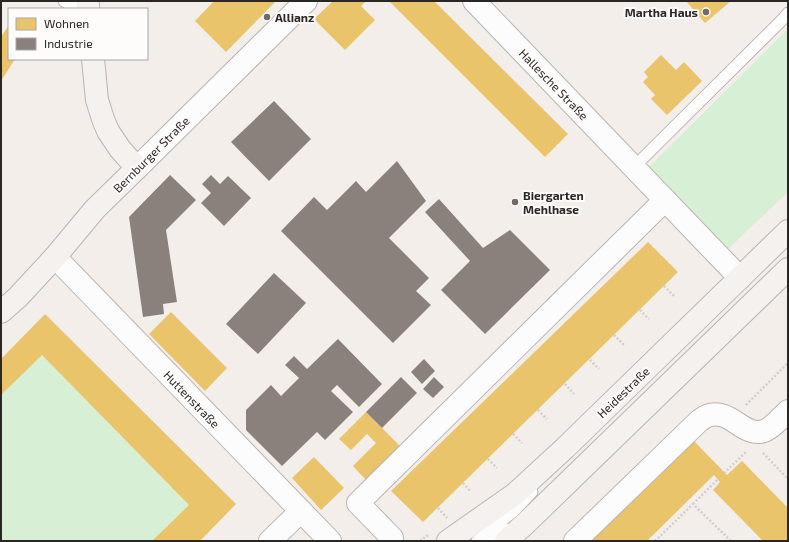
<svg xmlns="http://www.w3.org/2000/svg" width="789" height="542" font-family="'Exo 2',sans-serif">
<rect width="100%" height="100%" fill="#f4eeeb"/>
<g fill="#d7efd4">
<polygon points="788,29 788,192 726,251 649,167"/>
<polygon points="42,355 189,505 152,541 1,541 1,395"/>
</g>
<g fill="#e9c46a">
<polygon points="214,1 276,1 226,52 195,21"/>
<polygon points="333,1 366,1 361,6 375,20 345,50 314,19"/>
<polygon points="389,1 434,1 568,134 545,157"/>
<polygon points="686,1 731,1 705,23"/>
<polygon points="9,25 9,59 15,59 1,81 1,37"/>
<polygon points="661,55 676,70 684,62 702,81 667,115 651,99 655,95 643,82 648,77 644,72"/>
<polygon points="648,242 678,272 423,522 391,491"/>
<polygon points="171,312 227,368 205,391 149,334"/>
<polygon points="45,314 236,504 200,541 152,541 189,505 42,355 1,395 1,359"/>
<polygon points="366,412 401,447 367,481 353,466 376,443 367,434 351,450 339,439"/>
<polygon points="693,440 727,475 742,461 788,508 788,541 763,541 713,490 720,482 714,475 647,541 590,541"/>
<polygon points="314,457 344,488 321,510 292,478"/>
</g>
<g fill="#8a817c">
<polygon points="274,101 311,139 269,181 231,142"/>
<polygon points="397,161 426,201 389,238 429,278 416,291 431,305 393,343 281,231 314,197 327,210 356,181 366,192"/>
<polygon points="170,175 196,200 166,230 177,302 163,304 164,314 143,317 129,217"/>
<polygon points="211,175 220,184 228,176 251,198 224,226 201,203 211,193 202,184"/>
<polygon points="439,199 483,248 510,230 550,270 485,334 441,290 470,261 425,212"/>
<polygon points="274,273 306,303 258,354 226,324"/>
<polygon points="338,339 382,384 359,407 337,385 331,391 353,412 325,440 317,432 282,466 246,430 246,410 271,385 281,396 299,378 285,365 294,356 307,369"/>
<polygon points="424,359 435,371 422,384 411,372"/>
<polygon points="401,377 417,393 382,428 366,412"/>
<polygon points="434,377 444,387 433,398 423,389"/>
</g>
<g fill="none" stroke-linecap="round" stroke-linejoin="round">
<g stroke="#b9b5b2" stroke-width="13">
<g id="service">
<polyline points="64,1 77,9"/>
<polyline points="634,167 784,18 788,13"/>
<polyline points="477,541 514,511 532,492"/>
<polyline points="491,541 506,529"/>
</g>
</g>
<g stroke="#b9b5b2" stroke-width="24">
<g id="minor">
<polyline points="474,1 740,278"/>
<polyline points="137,168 306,1"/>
<polyline points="55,257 330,541"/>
<polyline points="392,538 358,503 665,200"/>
<polyline points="270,541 301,511"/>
<path d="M 575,541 L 699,421 C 702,419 704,417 707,416 C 730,407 743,438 764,431 C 771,429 783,416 788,411"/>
</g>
</g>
<g stroke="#b9b5b2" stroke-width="24">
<g id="secondary">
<polyline points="88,1 88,9"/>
<polyline points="1,312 18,297 55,257 95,209 137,168 120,149 108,131 103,119 97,100 93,59"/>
<polyline points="448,541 515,494 565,448 788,231"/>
<polyline points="506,541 526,523 788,269"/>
</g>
</g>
<g stroke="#d1cfce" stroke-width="2.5" stroke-dasharray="2 2" stroke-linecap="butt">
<polyline points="664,286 674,296"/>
<polyline points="640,310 649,319"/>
<polyline points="614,335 624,345"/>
<polyline points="590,360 599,369"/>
<polyline points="565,384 574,394"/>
<polyline points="746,405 788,363"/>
<polyline points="538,410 547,419"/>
<polyline points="513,434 522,443"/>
<polyline points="763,453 788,479"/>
<polyline points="488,459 497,468"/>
<polyline points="724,473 747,451"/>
<polyline points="463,483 471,492"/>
<polyline points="693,504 718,479"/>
<polyline points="438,508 447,518"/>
<polyline points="420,541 428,535"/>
<polyline points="655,541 693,504 731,541"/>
</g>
<use href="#service" stroke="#fdfcfc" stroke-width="11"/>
<use href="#minor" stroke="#fdfcfc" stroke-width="22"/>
<use href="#secondary" stroke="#f5f1ef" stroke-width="22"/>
</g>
<g fill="#716c6a" stroke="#fefcfb" stroke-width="1.5">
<circle cx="706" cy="12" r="4"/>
<circle cx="267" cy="17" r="4"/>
<circle cx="515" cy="202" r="4"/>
</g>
<g text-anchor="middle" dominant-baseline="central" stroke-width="4" stroke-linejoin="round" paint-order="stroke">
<g font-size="12" font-weight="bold" fill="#2a2624" stroke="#fefcfb" text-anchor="start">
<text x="698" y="12" text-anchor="end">Martha Haus</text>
<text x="275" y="17">Allianz</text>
<text x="523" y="195">Biergarten<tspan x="523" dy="14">Mehlhase</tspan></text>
</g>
<g font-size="12" fill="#2a2624" stroke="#fefcfb">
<text transform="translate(554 84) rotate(46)">Hallesche Straße</text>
<text transform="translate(151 154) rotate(-45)">Bernburger Straße</text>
<text transform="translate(623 392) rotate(-44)">Heidestraße</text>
<text transform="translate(192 399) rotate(46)">Huttenstraße</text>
</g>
</g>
<rect width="789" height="542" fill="none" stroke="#2a2624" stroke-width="4"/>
<rect x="8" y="8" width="140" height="52" fill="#fefcfb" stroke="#a9a6a5"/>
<rect x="16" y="18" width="20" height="12" fill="#e9c46a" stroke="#a9a6a5"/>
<text x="44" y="28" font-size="12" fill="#2a2624">Wohnen</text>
<rect x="16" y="38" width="20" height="12" fill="#8a817c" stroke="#a9a6a5"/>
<text x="44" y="48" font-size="12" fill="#2a2624">Industrie</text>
</svg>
